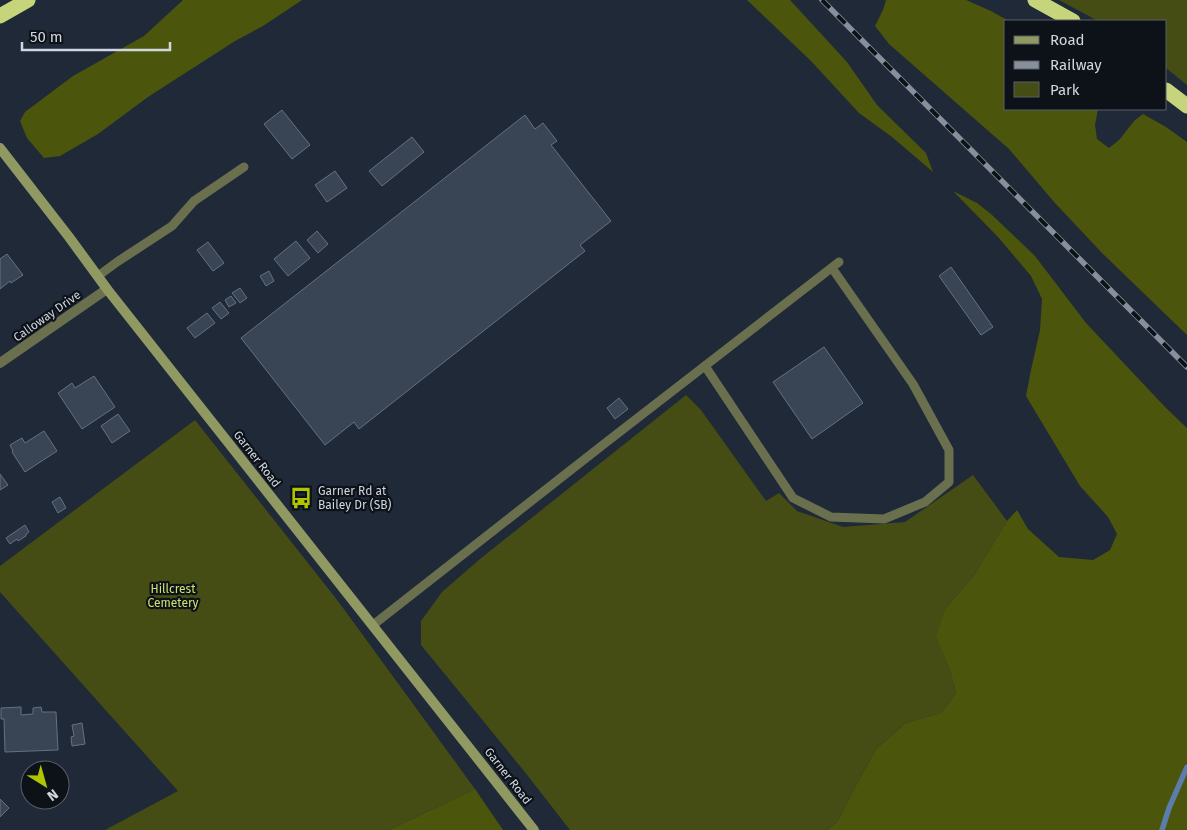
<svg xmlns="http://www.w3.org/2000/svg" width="1187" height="830" font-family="'Fira Sans',sans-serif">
<rect width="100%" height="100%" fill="#1f2938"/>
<g fill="#454d14">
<polygon points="1059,0 1187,0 1187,85 1166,68 1166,21 1098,21"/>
<polygon points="686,395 701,410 766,501 779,493 797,511 843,527 905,522 973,475 1007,521 974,575 946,608 949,667 956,693 941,713 906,723 876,749 854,789 838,821 827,830 570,830 524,771 421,645 421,621 442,592 480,559"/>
<polygon points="195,420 338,601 475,789 389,830 105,830 178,791 0,592 0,566"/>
</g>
<g fill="#4c550c">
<polygon points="183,0 302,0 263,26 235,41 148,97 98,134 60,156 44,158 27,138 20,121 25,112 73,76 144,36"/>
<polygon points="747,0 790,0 847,62 877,105 926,153 933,172 892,137 859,113 811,61"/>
<polygon points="886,0 966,0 991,11 1009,21 1006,21 1006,109 1098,109 1095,125 1097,139 1109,148 1119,140 1135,120 1143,114 1166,127 1187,142 1187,335 1102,253 1055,203 1009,149 889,44 875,26 883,10"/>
<polygon points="953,191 977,203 991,214 1035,256 1086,323 1166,408 1187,428 1187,830 827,830 838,821 854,789 876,749 906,723 941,713 956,693 949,667 936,636 946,608 974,575 1007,521 1017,510 1028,529 1059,557 1093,560 1110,550 1117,534 1108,517 1080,486 1026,396 1031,370 1040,330 1042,299 1031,276 998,237"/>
<polygon points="475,789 503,830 389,830"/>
</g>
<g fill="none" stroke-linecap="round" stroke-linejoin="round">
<polyline stroke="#5b7dac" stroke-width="5.5" points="1162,830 1169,808 1187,767"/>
</g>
<g fill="#394454" stroke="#657183">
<polygon points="282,110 310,145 292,159 264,124"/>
<polygon points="525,115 535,129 543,123 557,141 551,145 611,221 580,245 585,251 359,429 354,422 325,445 241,338"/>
<polygon points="412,137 424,152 382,186 369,171"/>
<polygon points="335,171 347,188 327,202 315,185"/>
<polygon points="317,231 328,244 318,253 307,240"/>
<polygon points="296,241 310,258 288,276 274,259"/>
<polygon points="208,242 224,263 213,271 197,250"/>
<polygon points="7,254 23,275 11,283 10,281 0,289 0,259"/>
<polygon points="951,267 993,327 981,335 939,276"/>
<polygon points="269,271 274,281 266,286 260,276"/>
<polygon points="240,288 247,298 240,303 232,293"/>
<polygon points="231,296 236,303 229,307 225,300"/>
<polygon points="220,302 229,313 221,319 212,308"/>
<polygon points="207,313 215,323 195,338 187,328"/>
<polygon points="824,347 863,403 812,439 773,382"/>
<polygon points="94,376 115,407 82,429 58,393 72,383 75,388"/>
<polygon points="619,398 628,409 615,419 607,408"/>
<polygon points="118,414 130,431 112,443 101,426"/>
<polygon points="44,431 57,451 25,472 12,452 13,451 10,445 22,438 25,443"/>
<polygon points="0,474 8,485 0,490"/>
<polygon points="60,497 66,508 58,513 52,502"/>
<polygon points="25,525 29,532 26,534 26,536 18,541 17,539 10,544 6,538"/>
<polygon points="21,707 21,715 33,714 33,708 41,707 42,712 56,712 58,750 5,752 4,719 1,719 1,708"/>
<polygon points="82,723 85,744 72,746 71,737 74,736 72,725"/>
<polygon points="0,799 9,808 0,817"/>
</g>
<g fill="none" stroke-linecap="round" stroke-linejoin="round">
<g stroke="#6a704e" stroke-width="9">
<polyline points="98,276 117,262 172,226 194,201 244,167"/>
<polyline points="705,366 793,498 831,517 884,519 925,502 949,482 949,450 913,384 832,268"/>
<polyline points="373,625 604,444 839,262"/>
</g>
<polyline stroke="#6a704e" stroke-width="10" points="0,363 107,289"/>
<polyline stroke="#8f9961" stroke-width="10" points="0,148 69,237 107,289 534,830"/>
<g stroke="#c6d57b" stroke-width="15">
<polyline points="1035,0 1073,21"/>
<polyline points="0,16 28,0"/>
<polyline points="1166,90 1187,106"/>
</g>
<g stroke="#878f9b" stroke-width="5.5">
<polyline id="rail" points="822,0 1187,367"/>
</g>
<use href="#rail" stroke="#0d1118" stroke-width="4" stroke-dasharray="11" stroke-linecap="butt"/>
</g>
<defs>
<g id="bus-bare" transform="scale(1.725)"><path d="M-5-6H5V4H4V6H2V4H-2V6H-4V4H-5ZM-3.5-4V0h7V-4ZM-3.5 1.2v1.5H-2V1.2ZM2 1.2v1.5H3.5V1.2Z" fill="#b0c500" stroke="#0d1118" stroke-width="2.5" paint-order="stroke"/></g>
</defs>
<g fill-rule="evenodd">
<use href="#bus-bare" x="301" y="498"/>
</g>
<g text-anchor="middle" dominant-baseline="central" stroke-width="4.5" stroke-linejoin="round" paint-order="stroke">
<g font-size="12" fill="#d0d7e0" stroke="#0d1118">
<text transform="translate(47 316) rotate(-35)">Calloway Drive</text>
<text transform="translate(257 459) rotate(52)">Garner Road</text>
<text transform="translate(508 776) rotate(52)">Garner Road</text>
</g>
<g font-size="12" fill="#d0d7e0" stroke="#0d1118" text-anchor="start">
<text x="318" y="491">Garner Rd at<tspan x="318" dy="14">Bailey Dr (SB)</tspan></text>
</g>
<g font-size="12" fill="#d0e36c" stroke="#0d1118">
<text x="173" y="589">Hillcrest<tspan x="173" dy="14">Cemetery</tspan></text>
</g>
</g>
<rect x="1004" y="20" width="162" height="90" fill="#0d1118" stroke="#5b6068"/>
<rect x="1014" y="36" width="25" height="8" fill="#8f9961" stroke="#5b6068"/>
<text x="1050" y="45" font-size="15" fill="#d0d7e0">Road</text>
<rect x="1014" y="61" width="25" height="8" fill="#878f9b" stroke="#5b6068"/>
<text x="1050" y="70" font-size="15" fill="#d0d7e0">Railway</text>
<rect x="1014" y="82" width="25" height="15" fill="#454d14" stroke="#5b6068"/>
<text x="1050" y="95" font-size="15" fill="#d0d7e0">Park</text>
<g transform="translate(45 785) rotate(143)"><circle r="24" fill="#0d1118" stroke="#5b6068"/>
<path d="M0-4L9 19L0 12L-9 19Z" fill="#b0c500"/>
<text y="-8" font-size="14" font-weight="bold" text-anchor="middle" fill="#d0d7e0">N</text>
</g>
<path d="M22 42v8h148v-8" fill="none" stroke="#d0d7e0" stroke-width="2.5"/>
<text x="30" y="42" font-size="15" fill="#d0d7e0" stroke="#0d1118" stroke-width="4" paint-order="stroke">50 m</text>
</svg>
